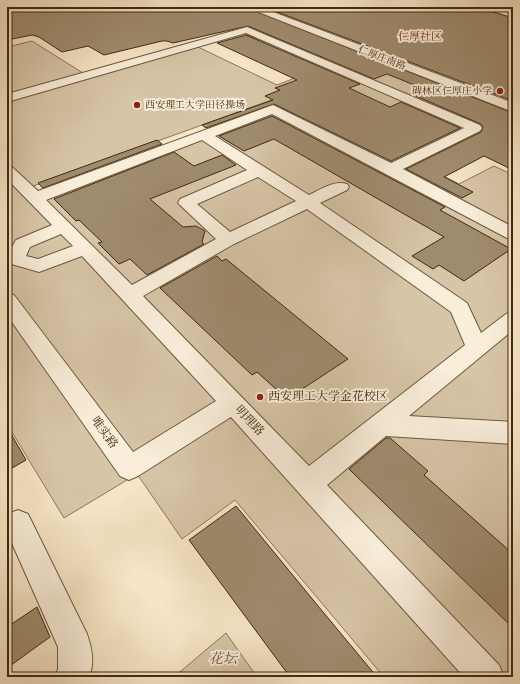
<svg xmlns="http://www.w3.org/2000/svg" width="520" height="684" font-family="'Old Standard TT','Noto Serif SC',serif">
<rect width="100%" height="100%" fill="#f6e5c6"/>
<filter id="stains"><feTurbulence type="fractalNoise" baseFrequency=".005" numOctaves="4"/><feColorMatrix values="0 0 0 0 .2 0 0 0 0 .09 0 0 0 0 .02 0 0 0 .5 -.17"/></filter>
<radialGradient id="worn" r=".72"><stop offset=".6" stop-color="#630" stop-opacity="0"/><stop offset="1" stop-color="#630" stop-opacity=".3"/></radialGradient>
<g fill="#d7c5a7" stroke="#8c775a">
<polygon points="272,23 402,73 476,118 485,133 421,164 459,184 494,166 513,175 513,677 384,677 235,500 182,539 137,474 64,518 7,424 7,173 35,198 299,103 285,95 25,189 7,170 7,102 198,47 277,85 318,69 241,32"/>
<polygon points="32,41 83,73 7,94 7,47"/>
<polygon points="226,633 257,677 174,677"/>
</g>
<g fill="#9f8b6e" stroke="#41290e">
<polygon points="26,7 245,7 513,113 513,170 484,156 444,177 473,192 462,198 406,169 481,132 483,127 481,124 416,96 429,91 387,74 374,79 248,26 173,43 167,41 162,41 104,55 88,46 62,52 39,37 32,35 7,40 7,11"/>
<polygon points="264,7 477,7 513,18 513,101"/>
<polygon points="246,35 360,84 349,88 390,107 401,102 460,128 391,161 274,104 206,128 202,125 273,100 265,96 280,90 275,88 297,80 217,43"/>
<polygon points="272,116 445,207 440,210 511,249 464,281 439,265 433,269 412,256 444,237 274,139 244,151 219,136"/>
<polygon points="157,140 162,144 43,188 38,183"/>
<polygon points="174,152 194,166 222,155 236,165 150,199 183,227 196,226 205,231 202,242 204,244 147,275 130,259 119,264 98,243 102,242 79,220 76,221 54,199"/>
<polygon points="217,256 222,261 226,259 348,359 287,399 257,372 252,375 160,288"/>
<polygon points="7,427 26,460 7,471"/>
<polygon points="386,438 390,438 428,471 424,475 513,554 513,628 349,469"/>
<polygon points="236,506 323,612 377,677 290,677 189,540"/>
<polygon points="37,607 50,637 7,668 7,627"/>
</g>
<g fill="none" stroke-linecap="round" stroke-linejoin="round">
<g stroke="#6e583c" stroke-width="2">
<g id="minor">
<polygon points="246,7 260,7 513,103 513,112"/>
<path d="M 247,27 L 480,125 L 482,128 L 480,131 L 403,169 L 513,227 L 513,239 L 507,238 L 272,114 L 215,136 L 309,195 C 320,190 334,180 347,184 L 349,187 L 347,190 L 320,203 L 467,303 L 481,333 L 506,314 L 513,312 L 513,330 L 409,416 L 513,422 L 513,444 L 386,436 L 327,485 L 499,665 L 504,677 L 464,677 L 231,417 L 138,476 L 129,480 L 120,476 L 7,315 L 7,293 L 14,295 L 133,452 L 216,401 L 82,256 L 39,272 L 8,263 L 7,256 L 16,240 L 52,225 L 7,179 L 7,165 L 12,167 L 38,191 L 273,105 L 391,163 L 464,128 L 246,33 L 7,102 L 7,94 ZM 202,140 L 247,170 L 180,199 L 178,203 L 216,239 L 132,285 L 46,200 ZM 258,177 L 296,201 L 230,232 L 197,204 ZM 307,209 L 451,312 L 465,345 L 309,466 L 143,296 L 234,244 ZM 61,234 L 73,246 L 38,259 L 26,256 L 30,247 Z"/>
<path d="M 18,510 L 28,514 L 87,634 C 92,648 95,663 89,677 L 55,677 L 58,669 L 58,647 L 7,532 L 8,514 Z"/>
</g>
</g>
<use href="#minor" fill="#f9eeda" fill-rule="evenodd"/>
</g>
<g fill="#8f2418" stroke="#f9eeda" stroke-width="1.5">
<circle cx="500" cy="91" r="4"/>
<circle cx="137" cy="105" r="4"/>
<circle cx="260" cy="397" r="4"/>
</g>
<g text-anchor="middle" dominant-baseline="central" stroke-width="4" stroke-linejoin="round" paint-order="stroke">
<g font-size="10" fill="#41290e" stroke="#f9eeda">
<text transform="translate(382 58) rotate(21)">仁厚庄南路</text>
</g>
<g font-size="10" fill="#41290e" stroke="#f9eeda" text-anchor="end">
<text x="492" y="91">碑林区仁厚庄小学</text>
<text x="145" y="105" text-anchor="start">西安理工大学田径操场</text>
</g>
<g font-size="11" fill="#7a1f14" stroke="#f9eeda">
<text x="420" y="37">仁厚社区</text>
</g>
<g font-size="12" fill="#41290e" stroke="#f9eeda" text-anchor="start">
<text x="268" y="397">西安理工大学金花校区</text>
</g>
<g font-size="12" fill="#41290e" stroke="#f9eeda">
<text transform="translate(249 421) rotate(47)">明理路</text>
<text transform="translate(104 433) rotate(54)">唯实路</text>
</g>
<g font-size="14" font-style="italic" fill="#665034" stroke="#f9eeda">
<text x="223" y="659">花坛</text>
</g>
</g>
<rect width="520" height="684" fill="none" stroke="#f6e5c6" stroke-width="24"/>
<rect x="8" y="8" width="504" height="668" fill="none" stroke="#41290e" stroke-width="2"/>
<rect x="12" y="12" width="496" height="660" fill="none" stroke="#41290e"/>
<rect width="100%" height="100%" filter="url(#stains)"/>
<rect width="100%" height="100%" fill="url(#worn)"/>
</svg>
